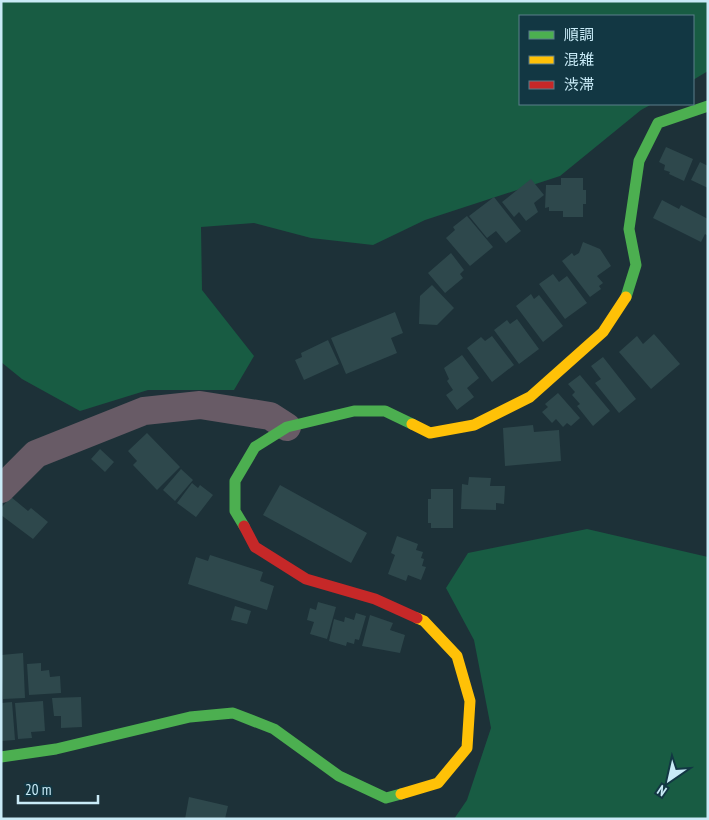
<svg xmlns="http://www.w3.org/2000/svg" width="709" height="820" font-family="'PT Sans Narrow','Noto Sans JP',sans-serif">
<rect width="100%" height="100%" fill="#1d3138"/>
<g fill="#185c43">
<polygon points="1,1 708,1 708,71 693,80 693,16 520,16 520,104 652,104 641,110 560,176 425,220 373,245 311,238 254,223 201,227 202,290 254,356 234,390 148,390 80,411 22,379 1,362"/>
<polygon points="587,529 708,557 708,819 454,819 467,800 491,728 474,640 446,588 468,553"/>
</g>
<g fill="#2e484c">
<polygon points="666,147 693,159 684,181 669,174 670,172 664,170 665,165 659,162"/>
<polygon points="700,162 708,166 708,188 691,180"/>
<polygon points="561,178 583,178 583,190 586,190 586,204 583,204 583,217 563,217 563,211 549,211 549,207 545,208 546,185 561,185"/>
<polygon points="531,179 544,195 534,203 538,212 526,221 519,212 514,217 502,202"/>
<polygon points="494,197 521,231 506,243 496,231 487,238 469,216"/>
<polygon points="662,200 679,209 681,205 708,219 708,236 705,234 701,242 653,218"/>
<polygon points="467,216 493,247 470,266 446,238 455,230 453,227"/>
<polygon points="583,242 600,249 611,266 597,276 603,283 599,286 601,289 590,297 562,261 572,253 574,256 579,253"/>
<polygon points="451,253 464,270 460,274 463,278 445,293 428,273"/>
<polygon points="553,274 559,282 567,276 587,303 565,319 539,284"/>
<polygon points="432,285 454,308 437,325 419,324 420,296"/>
<polygon points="531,294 534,299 539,295 563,326 543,342 516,306"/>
<polygon points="395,312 403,333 391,338 397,353 346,374 331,338"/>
<polygon points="517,319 539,349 519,364 494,330 507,320 510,324"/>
<polygon points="654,334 680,364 651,389 619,352 637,336 643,344"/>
<polygon points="492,336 514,365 492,382 467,348 481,337 485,341"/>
<polygon points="328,340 339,364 304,380 295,360 302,357 301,353"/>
<polygon points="462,355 479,378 467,388 474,397 457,410 446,395 453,390 447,381 449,379 444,368"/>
<polygon points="603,357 636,399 619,413 595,383 601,379 591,366"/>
<polygon points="580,375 610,411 593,426 577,406 580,404 572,395 575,392 568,384"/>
<polygon points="558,393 580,418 571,426 567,423 563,427 556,419 552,423 542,412 548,407 545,404"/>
<polygon points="533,425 534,432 559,430 561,461 505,466 503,428"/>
<polygon points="147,433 180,467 157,490 133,465 137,461 128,451"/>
<polygon points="100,449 114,462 105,472 91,459"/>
<polygon points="181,469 193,480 175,501 163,490"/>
<polygon points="469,477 491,478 490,486 505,486 504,504 496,503 496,510 461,509 462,484 468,485"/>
<polygon points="192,483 198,488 200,485 213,495 196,517 177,503"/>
<polygon points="280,485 367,533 351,563 263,515"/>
<polygon points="431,489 453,489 453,528 431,528 431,523 428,523 428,499 431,499"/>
<polygon points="11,497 28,511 31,508 48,522 33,539 1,515 1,508"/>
<polygon points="397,536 418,544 416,550 423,552 421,558 424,559 422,566 426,567 421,580 408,575 406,581 388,574 395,555 391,553"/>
<polygon points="210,555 263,572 260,581 274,586 267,610 188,584 196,557 208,561"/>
<polygon points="318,602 336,607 327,639 310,634 314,622 307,620 310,608 316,610"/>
<polygon points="235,606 251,611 247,624 231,620"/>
<polygon points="356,613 366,616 359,640 355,639 354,644 347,642 346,646 329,641 334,619 344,622 345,617 354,620"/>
<polygon points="370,615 393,623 390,630 405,635 400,653 362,646"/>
<polygon points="23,653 25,698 3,699 1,655"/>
<polygon points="41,663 41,671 49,670 50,677 60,676 61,693 29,695 27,664"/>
<polygon points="81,697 82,727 61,728 61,716 54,716 52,698"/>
<polygon points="43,701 45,731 31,732 32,738 18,739 15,703"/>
<polygon points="12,702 15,740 1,741 1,703"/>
<polygon points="189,797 228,806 225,819 185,819"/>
</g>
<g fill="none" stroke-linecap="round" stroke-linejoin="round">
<polyline stroke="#685b66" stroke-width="28" points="1,489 36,454 144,411 200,405 270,416 287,427"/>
<g stroke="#4caf50" stroke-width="11">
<polyline points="626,297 636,265 629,229 639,161 658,123 708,106"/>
<polyline points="244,526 235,511 235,481 255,447 287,427 354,411 385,411 412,424"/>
<polyline points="1,757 56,749 190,717 233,713 274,729 339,776 386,798 401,794"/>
</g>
<g stroke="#ffc107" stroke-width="11">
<polyline points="412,424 430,433 474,425 530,397 603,332 626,297"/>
<polyline points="401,794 438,783 467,748 470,701 457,656 424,621 417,618"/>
</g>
<polyline stroke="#c62828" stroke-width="11" points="244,526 255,547 306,579 375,599 417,618"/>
</g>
<rect width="709" height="820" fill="none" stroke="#c9ebf7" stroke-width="5"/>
<rect x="519" y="15" width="175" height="90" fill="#123743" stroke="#5b7f8b"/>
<rect x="529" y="31" width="25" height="8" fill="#4caf50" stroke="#5b7f8b"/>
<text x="564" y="40" font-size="15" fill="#c9ebf7">順調</text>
<rect x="529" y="56" width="25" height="8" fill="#ffc107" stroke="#5b7f8b"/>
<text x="564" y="65" font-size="15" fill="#c9ebf7">混雑</text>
<rect x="529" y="81" width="25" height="8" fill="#c62828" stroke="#5b7f8b"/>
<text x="564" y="90" font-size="15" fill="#c9ebf7">渋滞</text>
<g transform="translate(669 780) rotate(214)" stroke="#123743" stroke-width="4" paint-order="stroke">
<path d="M0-4L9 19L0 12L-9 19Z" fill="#c9ebf7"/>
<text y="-8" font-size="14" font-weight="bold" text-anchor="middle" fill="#c9ebf7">N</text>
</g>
<path d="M18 795v8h80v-8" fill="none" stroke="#c9ebf7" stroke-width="2.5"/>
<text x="25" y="795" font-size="15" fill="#c9ebf7" stroke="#123743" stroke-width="4" paint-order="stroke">20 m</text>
</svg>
